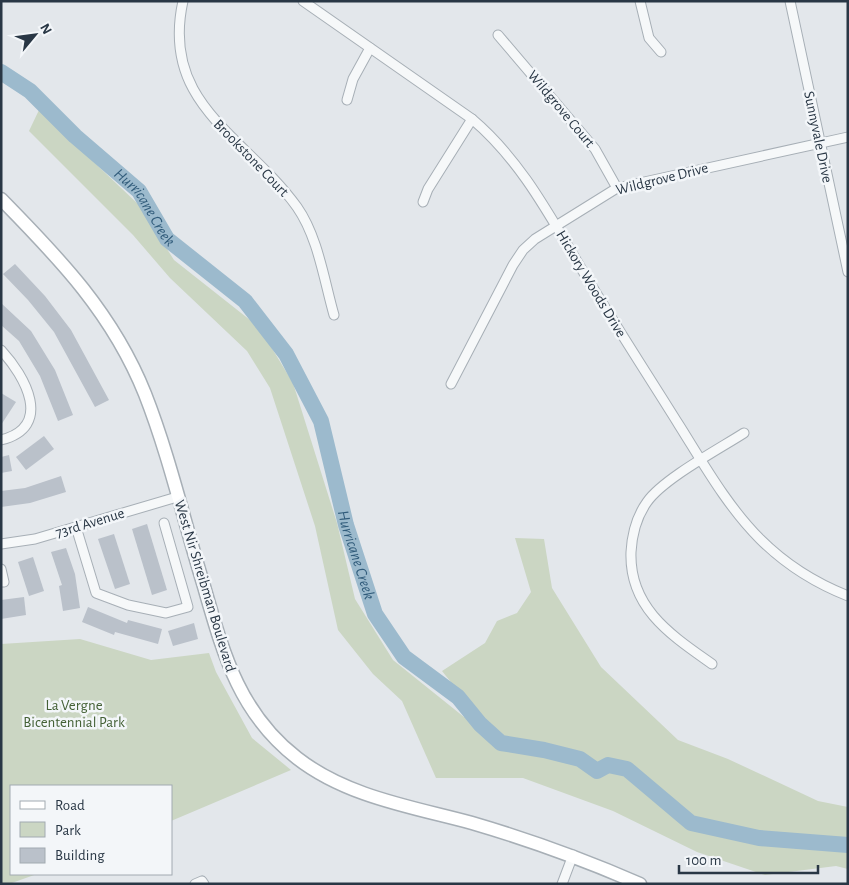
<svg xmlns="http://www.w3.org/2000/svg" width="849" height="885" font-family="'Alegreya Sans',sans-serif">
<rect width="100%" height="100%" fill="#e3e7eb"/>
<g fill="#cbd6c3">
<polygon points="39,110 139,205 174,260 259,327 293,383 337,523 355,599 393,660 464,717 470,706 442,671 485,643 497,621 517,613 531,592 515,538 544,539 552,588 601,667 678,740 728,759 818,801 848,807 848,869 836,866 765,875 697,852 613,811 523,778 436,778 402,701 373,674 338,630 315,526 270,388 247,351 170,278 133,235 29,131"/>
<polygon points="80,639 151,660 209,653 216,672 252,738 291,770 171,821 171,786 11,786 11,874 37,874 9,884 1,884 1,644"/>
</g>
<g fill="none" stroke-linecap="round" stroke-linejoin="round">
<path stroke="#9cbacd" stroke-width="16" id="s1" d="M 1,72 L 30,91 L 75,136 L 139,191 L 167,239 L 245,301 L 286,354 L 321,421 L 346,525 L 375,614 L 404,657 L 458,697 L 480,724 L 501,743 L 544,750 L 580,759 L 597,771 L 608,765 L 627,769 L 691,823 L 759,838 L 848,845"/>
</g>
<g fill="#bac1ca">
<polygon points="15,264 45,296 71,330 109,400 95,407 54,332 28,300 3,274"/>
<polygon points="1,303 31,331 55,370 73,415 58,421 40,376 19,341 1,325"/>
<polygon points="1,393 16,402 1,425"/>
<polygon points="44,436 54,449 26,470 16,457"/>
<polygon points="9,455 12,471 1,473 1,457"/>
<polygon points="61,476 66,492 30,503 1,507 1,491 25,488"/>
<polygon points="147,524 167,590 152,595 132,529"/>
<polygon points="114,534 130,584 115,589 98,539"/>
<polygon points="66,548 75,574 80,608 63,611 59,586 62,585 51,552"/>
<polygon points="33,557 44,591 29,596 18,562"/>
<polygon points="24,597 26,615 1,619 1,600"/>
<polygon points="88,607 127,623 128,620 162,629 158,644 115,632 114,635 82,622"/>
<polygon points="194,623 198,639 173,646 168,631"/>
</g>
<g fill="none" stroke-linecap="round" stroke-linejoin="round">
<g stroke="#a7afb6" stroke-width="11">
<g id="minor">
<path d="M 183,1 C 160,105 246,136 297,207 C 318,237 324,280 334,315"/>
<path d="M 303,1 L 472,119 C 517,157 545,207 575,258 C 608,314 644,369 679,425 C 703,463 727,506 760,539 C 785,564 815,583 848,596"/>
<polyline points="640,1 649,38 661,52"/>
<polyline points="790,1 848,272"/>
<polyline points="498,35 595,149 617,188"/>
<polyline points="347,100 353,79 370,48"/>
<polyline points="423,202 428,189 472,119"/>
<path d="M 1,350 C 25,376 54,427 1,440"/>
<polyline points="451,384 513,265 523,250 535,239 617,188 848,137"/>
<polyline points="76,527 96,593 128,605 166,613 188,607 164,523"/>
<polyline points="1,544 35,539 177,497"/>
<polyline points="1,569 4,582 1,582"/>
<path d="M 712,664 C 671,635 629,608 631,552 C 632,535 637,516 647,502 C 663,479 719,449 744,433"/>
<polyline points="195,884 202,881 204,884"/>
<polyline points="562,884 573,855"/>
</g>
</g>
<g stroke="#a7afb6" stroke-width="15">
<path id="secondary" d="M 1,199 C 60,259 113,314 145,394 C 169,455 184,521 203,583 C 223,652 238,712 297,758 C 347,797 413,807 472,823 C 530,840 585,860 640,884"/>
</g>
<use href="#minor" stroke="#f6f8f9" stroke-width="9"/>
<use href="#secondary" stroke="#fff" stroke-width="12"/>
</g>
<g text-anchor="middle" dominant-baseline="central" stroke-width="5" stroke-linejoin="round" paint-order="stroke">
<g font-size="15" fill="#293745" stroke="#f3f6f9">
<text transform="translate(561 109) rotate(50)">Wildgrove Court</text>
<text transform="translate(818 137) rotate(78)">Sunnyvale Drive</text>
<text transform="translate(251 158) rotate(46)">Brookstone Court</text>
<text transform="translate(662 179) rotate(-14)">Wildgrove Drive</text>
<text transform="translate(591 284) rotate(59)">Hickory Woods Drive</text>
<text transform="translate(90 523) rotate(-17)">73rd Avenue</text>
<text transform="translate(205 586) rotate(73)">West Nir Shreibman Boulevard</text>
</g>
<g font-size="15" fill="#446136" stroke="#f3f6f9">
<text x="74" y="705">La Vergne<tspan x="74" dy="17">Bicentennial Park</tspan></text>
</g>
<g font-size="16" font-style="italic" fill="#315c7b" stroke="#f3f6f9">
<text stroke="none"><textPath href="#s1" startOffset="199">Hurricane Creek</textPath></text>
<text stroke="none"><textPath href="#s1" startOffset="619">Hurricane Creek</textPath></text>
</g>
</g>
<rect width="849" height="885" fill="none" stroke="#293745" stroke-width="5"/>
<rect x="10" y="785" width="162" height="90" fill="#f3f6f9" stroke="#a2aab1"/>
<rect x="20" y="801" width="25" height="8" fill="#ffffff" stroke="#a2aab1"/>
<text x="55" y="810" font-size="15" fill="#293745">Road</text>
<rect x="20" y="822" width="25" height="15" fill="#cbd6c3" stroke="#a2aab1"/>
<text x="55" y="835" font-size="15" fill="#293745">Park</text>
<rect x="20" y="848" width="25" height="15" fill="#bac1ca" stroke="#a2aab1"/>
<text x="55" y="860" font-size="15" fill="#293745">Building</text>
<g transform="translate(35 35) rotate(61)" stroke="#f3f6f9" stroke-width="4" paint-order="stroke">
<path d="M0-4L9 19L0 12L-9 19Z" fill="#293745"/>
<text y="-8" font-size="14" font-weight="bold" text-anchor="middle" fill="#293745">N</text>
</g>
<path d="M679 865v8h139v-8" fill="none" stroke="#293745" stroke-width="2.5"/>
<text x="686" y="865" font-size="15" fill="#293745" stroke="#f3f6f9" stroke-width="4" paint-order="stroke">100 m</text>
</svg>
